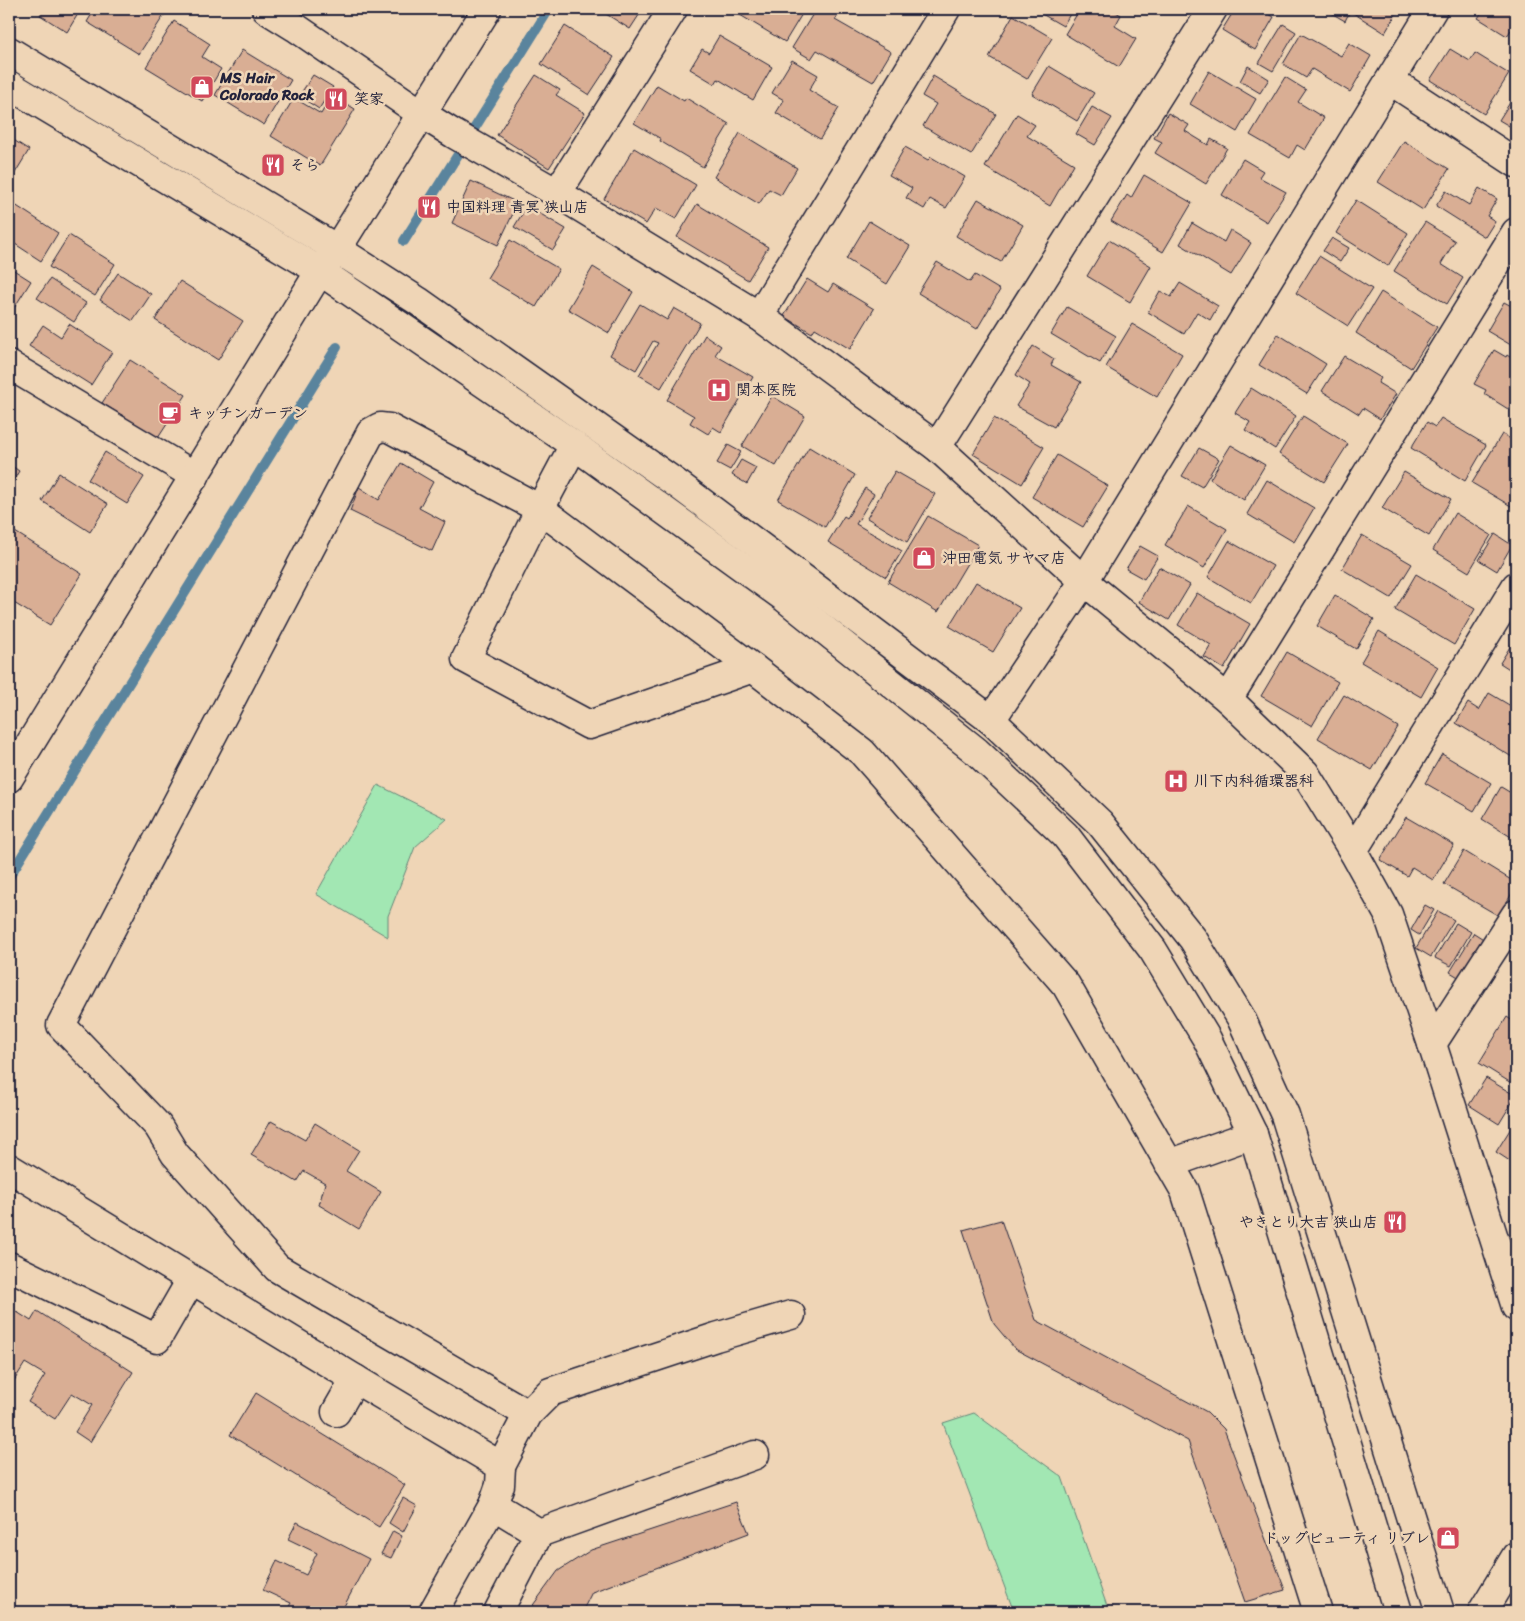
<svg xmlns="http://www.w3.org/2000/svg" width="1525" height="1621" font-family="Sriracha,'Klee One',sans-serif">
<rect width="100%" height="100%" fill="#efd5b6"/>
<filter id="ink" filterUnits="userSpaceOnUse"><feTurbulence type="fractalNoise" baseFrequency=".02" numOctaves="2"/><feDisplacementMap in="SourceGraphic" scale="10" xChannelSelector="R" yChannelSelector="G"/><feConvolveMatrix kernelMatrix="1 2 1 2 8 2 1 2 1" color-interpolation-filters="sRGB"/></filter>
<g filter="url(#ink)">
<g fill="#a2e7b3" stroke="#628477">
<polygon points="378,785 447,819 415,847 388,916 388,937 316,894"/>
<polygon points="974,1413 1062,1477 1109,1612 1014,1612 943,1423"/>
</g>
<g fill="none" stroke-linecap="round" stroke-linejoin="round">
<g stroke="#5a849d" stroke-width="10">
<polyline points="404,241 549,9"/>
<polyline points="9,877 337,347"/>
</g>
</g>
<g fill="#d9ae94" stroke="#22223b">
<polygon points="44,9 81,9 67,32 40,15"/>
<polygon points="95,9 168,9 139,54 87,22"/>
<polygon points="598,9 643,9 630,29"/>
<polygon points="730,9 805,9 785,42"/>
<polygon points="816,9 842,9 835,20 891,52 873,82 817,50 811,59 792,48"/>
<polygon points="1033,9 1073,9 1063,26"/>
<polygon points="1080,9 1111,9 1121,15 1115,26 1136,39 1119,67 1065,34"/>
<polygon points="1235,9 1260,9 1274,17 1255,50 1222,30"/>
<polygon points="1326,9 1399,9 1385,33 1350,11 1345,21 1326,10"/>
<polygon points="1484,9 1516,9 1516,34 1511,30 1507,36 1478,18"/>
<polygon points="1013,15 1052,38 1027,79 989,57"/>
<polygon points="174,21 210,44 202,57 221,69 202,101 146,67"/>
<polygon points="1283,24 1296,32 1273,71 1259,63"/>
<polygon points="565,26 614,57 589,95 541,64"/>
<polygon points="1301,34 1341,56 1349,43 1371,56 1350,92 1312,69 1306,78 1283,64"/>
<polygon points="719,36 772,67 753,100 718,79 715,84 690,69 702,49 709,53"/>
<polygon points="1450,49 1470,61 1475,53 1509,74 1484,114 1430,80"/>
<polygon points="242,50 291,80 264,125 215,95"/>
<polygon points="792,60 818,75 809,90 839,108 820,139 776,113 784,100 772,93"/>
<polygon points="1049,66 1094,93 1077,121 1032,94"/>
<polygon points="1248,66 1269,79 1260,93 1240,81"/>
<polygon points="1209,71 1256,99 1237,132 1190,104"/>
<polygon points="313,75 333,87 319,109 299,96"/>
<polygon points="536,75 560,90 556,95 585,113 549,168 497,135"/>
<polygon points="933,76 996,114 971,155 923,126 936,104 922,96"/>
<polygon points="1285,77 1306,90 1298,102 1324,118 1305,150 1297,145 1290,158 1250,135"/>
<polygon points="657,85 684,101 686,98 729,124 703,167 660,141 661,139 634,123"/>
<polygon points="1516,93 1516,130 1499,120"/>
<polygon points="332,95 355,109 320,166 271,136 294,98 321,114"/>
<polygon points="1092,107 1112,118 1095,145 1076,134"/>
<polygon points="1168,113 1189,125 1185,131 1208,145 1211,139 1227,148 1206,184 1155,153 1162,142 1154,138"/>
<polygon points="1017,114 1035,125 1027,136 1074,164 1050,206 985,167"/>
<polygon points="740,133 797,168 781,195 769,189 759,204 714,177"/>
<polygon points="12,139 29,150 9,183 9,144"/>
<polygon points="1404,141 1449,169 1423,210 1378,182"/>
<polygon points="905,147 928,160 931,157 965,177 946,208 930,199 924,209 906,198 912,188 889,175"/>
<polygon points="634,148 696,185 676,219 656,208 646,224 604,199"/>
<polygon points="1243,159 1263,171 1259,177 1286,192 1267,222 1222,195"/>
<polygon points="1144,175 1192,203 1163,252 1111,221 1127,195 1131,198"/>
<polygon points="471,181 518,203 498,245 452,223"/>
<polygon points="1479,188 1497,199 1487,216 1495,221 1485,237 1436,206 1446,191 1469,205"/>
<polygon points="978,199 1023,225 1001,262 956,236"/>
<polygon points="1356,200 1408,233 1388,266 1336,233"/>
<polygon points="9,201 58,233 41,261 9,240"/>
<polygon points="697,204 768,247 748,280 677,237"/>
<polygon points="527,206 566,229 553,250 514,227"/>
<polygon points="869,221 910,246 887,284 846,259"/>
<polygon points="1425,222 1455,241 1441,264 1463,278 1447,304 1394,271"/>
<polygon points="1192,223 1224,242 1230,230 1251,243 1231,275 1180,244"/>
<polygon points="69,235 115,264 95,296 49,267"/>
<polygon points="1332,238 1349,248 1340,262 1323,251"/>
<polygon points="510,240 559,269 536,307 487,278"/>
<polygon points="1109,240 1151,266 1130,302 1087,276"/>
<polygon points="1319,256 1372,289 1348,326 1296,293"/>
<polygon points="937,262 970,282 975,275 1000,290 977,329 918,293"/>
<polygon points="9,267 31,281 9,316"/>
<polygon points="593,267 633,292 609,333 568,309"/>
<polygon points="118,273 151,294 133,321 100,300"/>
<polygon points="50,279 86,303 74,322 37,298"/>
<polygon points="807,279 828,292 833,284 874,309 850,349 815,328 812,333 784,316"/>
<polygon points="180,281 243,321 218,360 155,320"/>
<polygon points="1180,283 1218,306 1210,320 1197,312 1184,334 1148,312 1160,291 1171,297"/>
<polygon points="1381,292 1437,327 1411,368 1356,333"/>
<polygon points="1504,302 1515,308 1516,306 1516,348 1487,331"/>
<polygon points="640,304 667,320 674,308 700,323 661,388 639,375 658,343 653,341 636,370 610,355"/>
<polygon points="1067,307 1116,336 1100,363 1051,334"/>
<polygon points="69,324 112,352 91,385 29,346 43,325 61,337"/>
<polygon points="1132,324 1182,354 1157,397 1106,367"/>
<polygon points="1278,334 1326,364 1307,394 1259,365"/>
<polygon points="705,335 721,346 715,355 753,377 721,432 713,427 708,434 690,423 694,416 667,400"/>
<polygon points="1033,346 1054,359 1051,365 1081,382 1054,427 1016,406 1030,384 1016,375"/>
<polygon points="1494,350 1506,357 1507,355 1516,361 1516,395 1508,409 1484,394 1486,390 1474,384"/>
<polygon points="1344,356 1381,378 1378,383 1396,394 1380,419 1363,408 1359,414 1322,391"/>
<polygon points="130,360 186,395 158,438 102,403"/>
<polygon points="1251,388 1296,416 1275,449 1245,430 1250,422 1235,413"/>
<polygon points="772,396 805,416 776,466 742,446"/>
<polygon points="1303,416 1348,444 1324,482 1279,454"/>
<polygon points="994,418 1044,447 1022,484 973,454"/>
<polygon points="1441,418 1486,445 1465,481 1411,448 1427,422 1435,427"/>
<polygon points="1502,434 1516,442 1516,509 1472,483"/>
<polygon points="728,445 741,452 730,470 717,463"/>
<polygon points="1231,445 1265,465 1244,500 1210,479"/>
<polygon points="809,447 855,475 825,527 778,500"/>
<polygon points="1199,448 1219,459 1202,487 1182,476"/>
<polygon points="105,452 144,477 127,504 88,480"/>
<polygon points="1057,455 1108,486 1083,527 1032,497"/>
<polygon points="741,460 756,468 747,484 732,475"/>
<polygon points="401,463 433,482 419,508 445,522 432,551 350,511 359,487 379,500"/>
<polygon points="9,464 19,471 9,488"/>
<polygon points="895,471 935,494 907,542 867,518"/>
<polygon points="1404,472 1451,499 1429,536 1382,508"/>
<polygon points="59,473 108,504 90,532 42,501"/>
<polygon points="1267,480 1314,508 1294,542 1247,514"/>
<polygon points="865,488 874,494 856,524 902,551 886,577 828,542 844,516 847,518"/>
<polygon points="1188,506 1227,529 1204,568 1165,545"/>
<polygon points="1455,513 1491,535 1469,572 1433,550"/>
<polygon points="928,516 978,545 938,612 888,582"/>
<polygon points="15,532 82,574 50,625 9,600 9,542"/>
<polygon points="1495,534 1512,545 1497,571 1479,560"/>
<polygon points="1362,535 1412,564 1391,598 1342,569"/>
<polygon points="1229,541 1273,566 1251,603 1208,577"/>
<polygon points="1140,546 1158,556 1144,579 1126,569"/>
<polygon points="1159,567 1190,585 1169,620 1139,602"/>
<polygon points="1416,574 1475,609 1454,645 1395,610"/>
<polygon points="976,582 1020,608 993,652 949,626"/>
<polygon points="1197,593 1250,624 1224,669 1204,657 1211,645 1178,625"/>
<polygon points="1335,595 1374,619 1356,649 1317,626"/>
<polygon points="1379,631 1438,667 1421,697 1361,662"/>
<polygon points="1513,642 1516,644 1516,677 1512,675 1514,672 1500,663"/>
<polygon points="1287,652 1338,682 1312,726 1261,696"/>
<polygon points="1489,693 1516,709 1516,750 1512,757 1456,723 1468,703 1479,710"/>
<polygon points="1344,695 1398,727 1372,770 1318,738"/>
<polygon points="1442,754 1491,783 1474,811 1425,783"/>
<polygon points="1501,787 1516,796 1516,840 1482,819"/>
<polygon points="1406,817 1454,845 1433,880 1412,867 1407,876 1380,860"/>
<polygon points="1464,851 1516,883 1516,886 1499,916 1444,884"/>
<polygon points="1425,905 1434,910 1419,935 1411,930"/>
<polygon points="1438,911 1454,920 1431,957 1416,948"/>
<polygon points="1456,923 1471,932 1451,966 1435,958"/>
<polygon points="1474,933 1488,942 1465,981 1450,972"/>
<polygon points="1507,1017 1516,1023 1516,1086 1479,1063"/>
<polygon points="1486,1078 1516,1096 1499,1124 1469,1105"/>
<polygon points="1516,1120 1516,1165 1496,1152"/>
<polygon points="271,1121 305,1140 315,1123 359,1150 346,1171 381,1192 359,1229 319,1205 325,1183 304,1171 297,1182 251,1155"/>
<polygon points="1001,1220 1036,1320 1207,1412 1224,1429 1285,1590 1245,1602 1188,1441 1015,1349 994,1324 963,1230"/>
<polygon points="9,1307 31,1321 37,1311 133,1372 90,1442 75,1432 92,1405 72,1393 55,1419 28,1402 45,1375 25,1363 9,1389"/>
<polygon points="256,1393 405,1485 379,1527 230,1435"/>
<polygon points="403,1498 417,1506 403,1532 389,1523"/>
<polygon points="736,1502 749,1533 592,1592 582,1612 528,1612 558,1571 591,1550"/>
<polygon points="297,1522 369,1559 341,1612 286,1612 291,1603 263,1590 277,1561 306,1575 317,1553 288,1539"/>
<polygon points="393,1531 402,1536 391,1558 381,1554"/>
</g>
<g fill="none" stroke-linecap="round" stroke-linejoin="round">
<g stroke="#22223b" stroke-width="31">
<g id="minor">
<polyline points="266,9 295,27 422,114 454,134 557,193 759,316 937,447 1084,581 1228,699 1305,773 1353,851 1388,914 1432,1044 1516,1307"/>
<polyline points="9,51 337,249 418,301 680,486 991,720 1100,823 1193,939 1241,1018 1285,1115 1440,1612"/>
<polyline points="1391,81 1516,163"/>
<polyline points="9,85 320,271 574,445 785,598 976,751 1065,835 1153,950 1207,1039 1253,1134 1398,1612"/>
<polyline points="557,193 673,9"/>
<polyline points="759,316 946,9"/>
<polyline points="9,365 195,476"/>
<polyline points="574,445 540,509 466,659 589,725 753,668"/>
<polyline points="937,447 1213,9"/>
<polyline points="1228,699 1516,232"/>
<polyline points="991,720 1084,581 1433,9"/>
<polyline points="9,778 320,271 337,249 487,9"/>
<polyline points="1353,851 1516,586"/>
<polyline points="1432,1044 1516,914"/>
<polyline points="1169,1164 1253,1134"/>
<polyline points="9,1168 355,1379 501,1466 500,1485 493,1505 433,1612"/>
<polyline points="9,1266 157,1339 191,1280"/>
<polyline points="336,1412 355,1379"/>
<polyline points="528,1414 277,1268 175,1154 158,1126 61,1025 371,432 380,427 389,428 540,509 753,668 862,752 1066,985 1185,1191 1318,1612"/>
<polyline points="501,1466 528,1414 550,1392 716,1337 791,1315"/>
<polyline points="493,1505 539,1533 755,1455"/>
<polyline points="498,1612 539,1533"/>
<polyline points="1482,1612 1516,1556"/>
</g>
</g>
<use href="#minor" stroke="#efd5b6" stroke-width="28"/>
</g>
</g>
<defs>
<g id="shop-square" transform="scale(1.25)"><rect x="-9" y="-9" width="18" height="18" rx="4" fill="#d1495b" stroke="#efd5b6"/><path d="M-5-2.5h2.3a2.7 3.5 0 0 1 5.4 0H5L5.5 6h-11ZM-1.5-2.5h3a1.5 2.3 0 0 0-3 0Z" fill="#fff"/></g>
<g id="restaurant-square" transform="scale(1.25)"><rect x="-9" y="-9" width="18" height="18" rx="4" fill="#d1495b" stroke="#efd5b6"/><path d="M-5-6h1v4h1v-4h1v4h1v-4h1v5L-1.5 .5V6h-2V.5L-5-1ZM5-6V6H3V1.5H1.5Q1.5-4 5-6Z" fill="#fff"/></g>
<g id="hospital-square" transform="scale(1.25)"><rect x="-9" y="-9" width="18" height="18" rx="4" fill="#d1495b" stroke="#efd5b6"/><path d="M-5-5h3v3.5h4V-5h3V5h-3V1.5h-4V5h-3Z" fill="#fff"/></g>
<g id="cafe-square" transform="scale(1.25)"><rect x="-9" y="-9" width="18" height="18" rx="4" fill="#d1495b" stroke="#efd5b6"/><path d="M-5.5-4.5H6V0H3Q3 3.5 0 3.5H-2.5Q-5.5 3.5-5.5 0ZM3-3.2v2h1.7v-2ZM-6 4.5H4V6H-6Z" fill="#fff"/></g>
</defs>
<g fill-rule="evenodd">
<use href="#shop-square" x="202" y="87"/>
<use href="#restaurant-square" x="336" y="99"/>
<use href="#restaurant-square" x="273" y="165"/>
<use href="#restaurant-square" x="429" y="207"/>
<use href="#hospital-square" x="719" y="390"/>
<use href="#cafe-square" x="170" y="413"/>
<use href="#shop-square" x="924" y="558"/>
<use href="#hospital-square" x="1176" y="781"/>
<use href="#restaurant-square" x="1395" y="1222"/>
<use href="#shop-square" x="1448" y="1538"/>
</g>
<g text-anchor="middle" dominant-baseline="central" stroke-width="5" stroke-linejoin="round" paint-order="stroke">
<g font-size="15" font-weight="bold" fill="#22223b" stroke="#efd5b6" text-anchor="start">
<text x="220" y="78">MS Hair<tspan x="220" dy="17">Colorado Rock</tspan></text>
<text x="354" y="99">笑家</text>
<text x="290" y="165">そら</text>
<text x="446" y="207">中国料理 青冥 狭山店</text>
<text x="736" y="390">関本医院</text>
<text x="188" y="413">キッチンガーデン</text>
<text x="942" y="558">沖田電気 サヤマ店</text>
<text x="1194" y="781">川下内科循環器科</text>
<text x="1378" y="1222" text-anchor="end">やきとり大吉 狭山店</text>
<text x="1430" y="1538" text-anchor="end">ドッグビューティ リブレ</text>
</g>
</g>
<rect width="1525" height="1621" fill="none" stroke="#efd5b6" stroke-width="30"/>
<rect x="15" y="15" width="1495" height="1591" fill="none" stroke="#22223b" stroke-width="2" filter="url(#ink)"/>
</svg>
